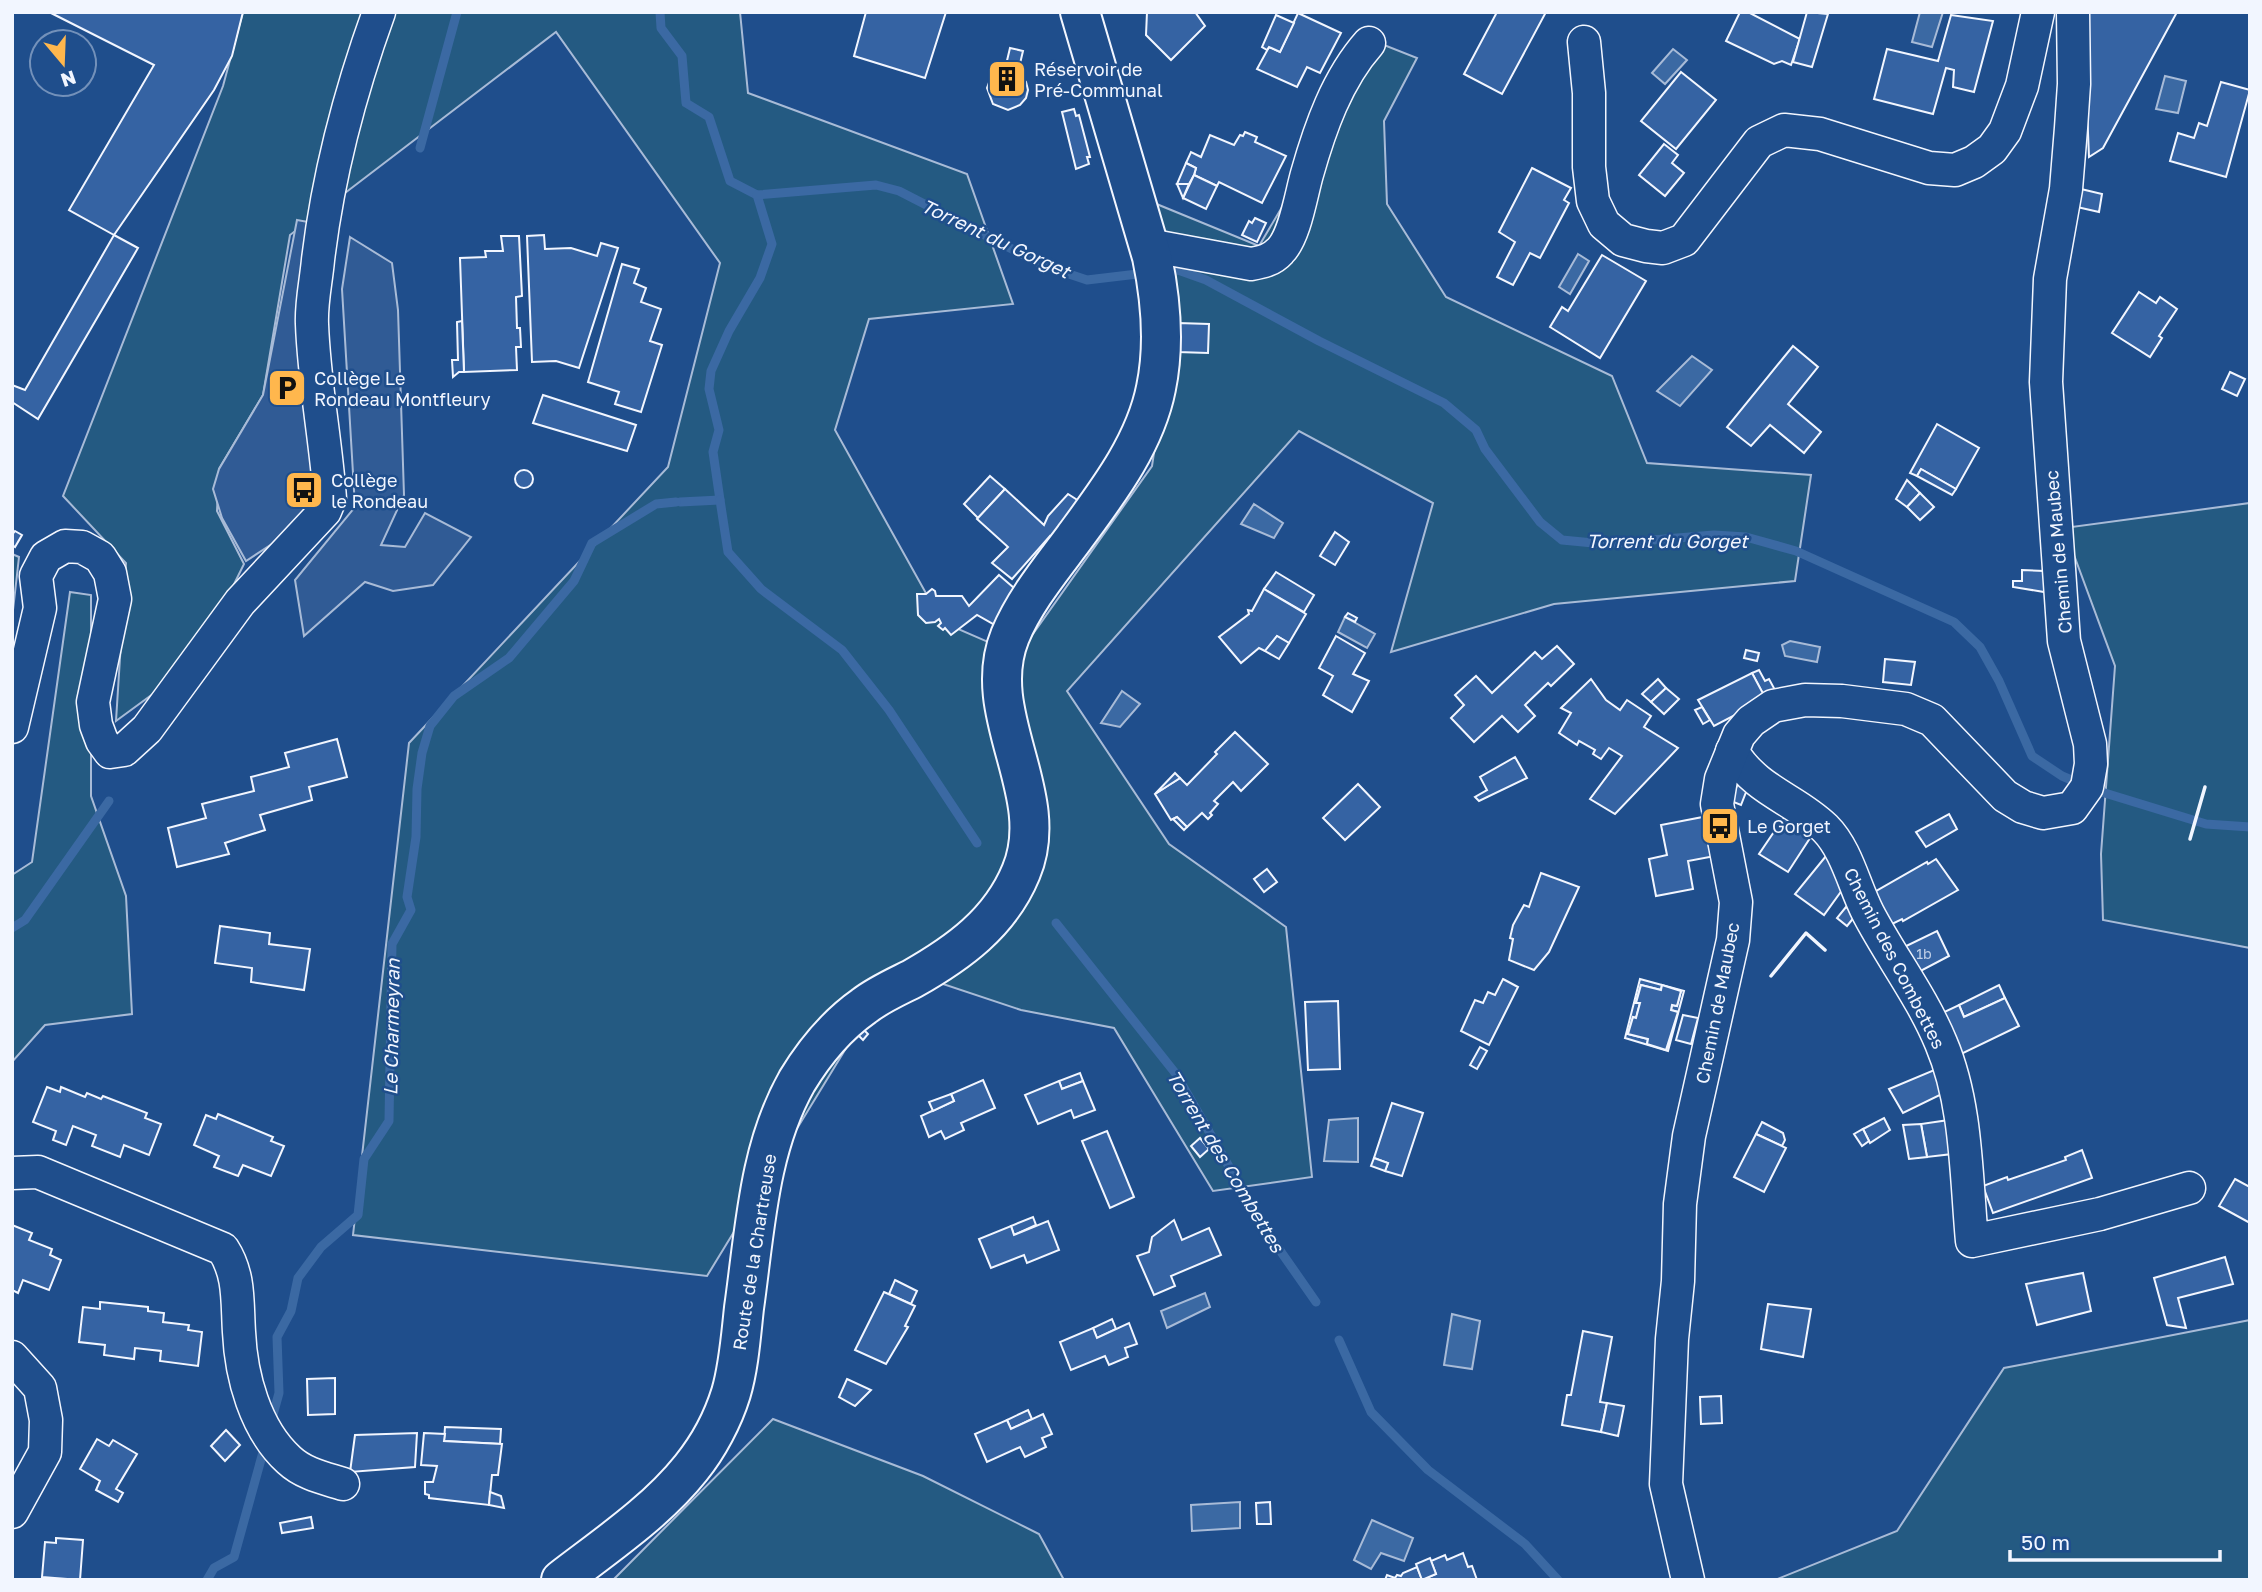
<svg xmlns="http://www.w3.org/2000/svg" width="2262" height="1592" font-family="'Golos Text',sans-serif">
<rect width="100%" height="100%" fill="#1f4e8c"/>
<g fill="#245a82" stroke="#a8bbd7" stroke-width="2">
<polygon points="243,12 740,12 748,93 967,174 1013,304 869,319 835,430 942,622 1018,655 1152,466 1175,312 1154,203 1259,246 1379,43 1417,58 1384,121 1387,204 1446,297 1612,376 1647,463 1811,475 1795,581 1554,604 1391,652 1433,503 1299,431 1067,691 1169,844 1286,927 1312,1177 1213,1191 1114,1028 1021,1010 895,968 707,1276 353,1235 409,743 668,467 720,263 556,32 290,235 263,395 219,469 217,511 244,564 195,663 116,721 126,563 63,496 223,86"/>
<polygon points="2250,503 2250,948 2103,920 2101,854 2115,666 2064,528"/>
<polygon points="12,554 19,557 12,619"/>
<polygon points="70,592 91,595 91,796 126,896 132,1014 45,1025 12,1062 12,875 32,862"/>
<polygon points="2250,1320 2250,1580 1775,1580 1897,1531 2004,1368"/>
<polygon points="773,1419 923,1476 1039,1534 1064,1580 613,1580"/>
</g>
<g fill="#305b95" stroke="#a8bbd7" stroke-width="2">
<polygon points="297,220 314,223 317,492 310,511 295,529 246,561 222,518 213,489 219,469 263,395"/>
<polygon points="350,237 392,263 398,310 404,495 381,545 405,547 425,513 471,537 433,585 393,591 365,582 304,636 295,580 355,507 342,289"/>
</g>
<g fill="#3b69a3" stroke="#a8bbd7" stroke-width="2">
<polygon points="1920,12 1943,12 1932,47 1912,42"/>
<polygon points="1673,49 1687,60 1665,84 1652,73"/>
<polygon points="2165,76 2186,81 2178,113 2156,109"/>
<polygon points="1578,254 1589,261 1570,294 1559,287"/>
<polygon points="1692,356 1712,370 1680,406 1657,391"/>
<polygon points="1254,504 1283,523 1274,538 1241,524"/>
<polygon points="1345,617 1375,634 1367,648 1338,632"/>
<polygon points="1790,641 1820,647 1817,662 1785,656 1782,645"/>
<polygon points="1122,691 1140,704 1120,727 1101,723"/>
<polygon points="1358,1118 1358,1162 1324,1161 1329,1120"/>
<polygon points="1205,1293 1210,1307 1167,1328 1161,1311"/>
<polygon points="1452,1314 1480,1321 1472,1369 1444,1365"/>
<polygon points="1240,1502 1240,1528 1192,1531 1191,1505"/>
<polygon points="1372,1520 1413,1538 1404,1561 1381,1553 1371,1569 1354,1560"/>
</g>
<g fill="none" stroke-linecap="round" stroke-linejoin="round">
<g stroke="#3b69a3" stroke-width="9">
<polyline points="660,12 661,28 682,56 686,103 709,117 730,181 757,195 772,244 760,278 729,331 711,371 709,389 719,430 713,452 720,500 680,502"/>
<polyline points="420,148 457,12"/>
<polyline points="757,195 876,185 899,191 1045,266 1087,280 1146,273"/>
<polyline points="1164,272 1178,270 1206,280 1319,341 1444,403 1476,430 1485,449 1540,522 1562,540 1604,544 1714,535 1746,537 1796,551 1954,622 1980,647 1999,681 2032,756 2062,776 2095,790 2206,824 2250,827"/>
<polyline points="720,500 728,552 761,589 842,650 889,710 977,843"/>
<polyline points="1056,923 1176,1074 1263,1226 1316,1302"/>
<polyline points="12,928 25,920 109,801"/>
<polyline points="1339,1340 1371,1412 1428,1470 1525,1544 1558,1580"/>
<polyline points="271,1422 279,1393 277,1337 291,1311 298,1278 321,1247 358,1215 364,1159 389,1121 392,944 411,910 407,897 416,837 417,789 422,753 430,726 454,696 509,658 574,581 592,543 656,504 676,502"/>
<polyline points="207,1580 214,1568 234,1557 265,1445"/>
</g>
</g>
<g fill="#3563a3" stroke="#f2f6ff" stroke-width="2" fill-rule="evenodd">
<polygon points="49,12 243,12 232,56 214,90 114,235 69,210 154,65"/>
<polygon points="866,12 946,12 925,78 854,56"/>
<polygon points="1147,12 1195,12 1205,26 1171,60 1146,35"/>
<polygon points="1497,12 1546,12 1502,94 1464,74"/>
<polygon points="1740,12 1748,12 1800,39 1791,65 1782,61 1774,64 1726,41"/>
<polygon points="1807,12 1828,14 1812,67 1793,62"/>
<polygon points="2083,12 2177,12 2103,148 2089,157"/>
<polygon points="1298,13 1341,33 1320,73 1307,67 1297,87 1257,69 1269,47 1280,52"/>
<polygon points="1276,15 1294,23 1280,52 1269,47 1267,50 1262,47"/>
<polygon points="1951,15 1993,21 1974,92 1953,87 1954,70 1946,68 1933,114 1874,99 1887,49 1938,61"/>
<polygon points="1010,48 1023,51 1018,72 1026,82 1028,90 1026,98 1020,105 1008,110 993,104 987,88 991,77 1005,69"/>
<polygon points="1681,72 1716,100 1676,149 1641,121"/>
<polygon points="2221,82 2250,90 2226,177 2170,161 2178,133 2194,138 2199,123 2207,126"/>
<polygon points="1074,109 1076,116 1079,115 1090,157 1087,157 1089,164 1076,169 1062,112"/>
<polygon points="1245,132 1257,137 1255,142 1286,156 1262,203 1219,182 1217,186 1194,175 1196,168 1186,163 1191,152 1201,157 1210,135 1234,145 1240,135 1243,136"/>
<polygon points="1664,144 1678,155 1672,163 1684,173 1665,196 1639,175"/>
<polygon points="1186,163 1196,168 1194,175 1189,184 1177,184"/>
<polygon points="1532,168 1571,188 1564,200 1569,203 1540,258 1530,253 1513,285 1497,277 1515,242 1499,232"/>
<polygon points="1194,175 1217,186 1206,209 1183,198"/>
<polygon points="1177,184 1189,184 1183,198"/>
<polygon points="2081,189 2102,194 2099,212 2077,207"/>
<polygon points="1255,218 1266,223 1257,242 1242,235 1249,221 1252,223"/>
<polygon points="114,235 138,248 38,419 12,402 12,385 25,390"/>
<polygon points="544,235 545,249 571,248 597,256 601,243 618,248 579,368 556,361 532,362 527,236"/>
<polygon points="501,236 519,236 522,296 516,297 517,328 520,328 521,347 516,347 517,370 464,372 460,258 486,257 485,251 503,251"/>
<polygon points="1602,255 1646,281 1600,358 1550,327 1562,307 1568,311"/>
<polygon points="622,264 639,269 634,283 646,288 641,302 661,309 650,341 662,345 641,412 615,404 619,392 588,382"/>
<polygon points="2139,292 2156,303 2160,297 2177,309 2159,336 2162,338 2150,357 2112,333"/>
<polygon points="462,321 464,372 459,372 453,377 452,360 458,360 457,322"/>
<polygon points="1178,323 1209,324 1208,353 1178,352"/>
<polygon points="1793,346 1818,367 1788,404 1821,432 1804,453 1770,425 1751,446 1727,427"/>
<polygon points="2230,372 2245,379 2237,396 2222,389"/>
<polygon points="543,395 636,425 627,451 533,423"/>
<polygon points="1937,424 1979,448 1956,489 1921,469 1917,476 1910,473"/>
<polygon points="1921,469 1956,489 1952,495 1917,476"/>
<circle cx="524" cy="479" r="9"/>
<polygon points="990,476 1005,489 978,518 964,504"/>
<polygon points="1907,480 1920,493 1907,507 1896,499"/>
<polygon points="1005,489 1044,525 1048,516 1068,494 1082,503 1055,541 1050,536 1012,579 992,563 1008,547 977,519"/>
<polygon points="1920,493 1934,507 1920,520 1907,507"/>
<polygon points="15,531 22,535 15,547 12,545 12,535"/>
<polygon points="1335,532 1349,542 1335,565 1320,556"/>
<polygon points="2022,570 2044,571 2044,592 2013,587 2013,581 2022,581"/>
<polygon points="1276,572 1314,595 1304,612 1264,589"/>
<polygon points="999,575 1014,588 995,625 977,615 951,635 945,628 943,630 938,626 941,623 939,619 935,622 926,623 918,615 917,594 926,594 932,589 935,591 936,596 962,596 969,606"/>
<polygon points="1264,589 1306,614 1289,643 1277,636 1265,651 1259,648 1241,663 1219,637 1249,614 1248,610 1252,611"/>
<polygon points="1348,613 1357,618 1355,622 1345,617"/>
<polygon points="1277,636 1289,643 1279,659 1265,651"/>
<polygon points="1336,636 1365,653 1353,674 1369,681 1352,712 1323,695 1333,676 1319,668"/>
<polygon points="1557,646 1574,664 1551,686 1548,683 1525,705 1535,716 1518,732 1502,716 1474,742 1451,718 1464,705 1455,695 1476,676 1492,693 1535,652 1542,659"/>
<polygon points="1746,650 1759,653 1757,661 1744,658"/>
<polygon points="1885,659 1915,662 1911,685 1883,682"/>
<polygon points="1759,670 1765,681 1769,679 1775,690 1764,696 1752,673"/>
<polygon points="1752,673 1766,699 1714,726 1698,700"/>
<polygon points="1591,679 1606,700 1620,710 1627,700 1651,716 1644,727 1678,748 1615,814 1590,799 1622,756 1609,748 1601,759 1593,754 1595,750 1579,741 1577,745 1559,733 1571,713 1561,708"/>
<polygon points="1658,679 1666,688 1651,702 1642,694"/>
<polygon points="1666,688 1679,699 1664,714 1651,702"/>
<polygon points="1702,707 1710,720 1703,724 1695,710"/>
<polygon points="1235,732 1268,764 1241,791 1233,782 1214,801 1218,804 1210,813 1212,815 1208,819 1202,813 1187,827 1177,817 1171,820 1155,794 1180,778 1187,785 1217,754 1215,752"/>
<polygon points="337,739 347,777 309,787 312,800 260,815 265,830 225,843 229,854 177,867 168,828 206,818 202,804 254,791 251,777 289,767 285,753"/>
<polygon points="1515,757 1527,778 1479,801 1475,797 1487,790 1480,777"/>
<polygon points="1175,773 1180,778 1155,794"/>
<polygon points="1738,783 1748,787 1741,805 1731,801"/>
<polygon points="1358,784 1380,807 1345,840 1323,818"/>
<polygon points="1949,814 1957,829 1926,847 1916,832"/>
<polygon points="1708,816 1715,856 1688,861 1693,889 1656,896 1649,859 1667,855 1661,825"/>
<polygon points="1177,817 1187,827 1184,830 1173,819"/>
<polygon points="1784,817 1812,835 1788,872 1759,854"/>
<polygon points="1826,856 1845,886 1824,915 1795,894"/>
<polygon points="1936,859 1958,890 1903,921 1902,919 1886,927 1871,894 1927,862 1928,864"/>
<polygon points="1267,869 1277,882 1264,892 1254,879"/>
<polygon points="1541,873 1579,887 1549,952 1534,970 1509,960 1513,939 1510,938 1513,925 1524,905 1529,907"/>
<polygon points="1846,907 1856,915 1847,926 1837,918"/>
<polygon points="220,926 270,933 269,944 310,949 304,990 251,982 252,968 215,963"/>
<polygon points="1937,931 1949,956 1913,975 1898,950"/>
<polygon points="1503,979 1518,987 1489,1045 1461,1031 1475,1000 1483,1003 1488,992 1495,995"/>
<path d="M 1640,979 L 1684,991 L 1668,1051 L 1625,1038 ZM 1641,985 L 1661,990 L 1662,985 L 1681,991 L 1677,1006 L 1672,1005 L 1671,1010 L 1678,1012 L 1666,1050 L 1647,1044 L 1648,1039 L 1628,1034 L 1633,1017 L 1636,1018 L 1640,1003 L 1636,1003 Z"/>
<polygon points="1641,985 1661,990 1662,985 1681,991 1677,1006 1672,1005 1671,1010 1678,1012 1666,1050 1647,1044 1648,1039 1628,1034 1633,1017 1636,1018 1640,1003 1636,1003"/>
<polygon points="1999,985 2005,998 1964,1017 1959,1005"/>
<polygon points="2005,998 2019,1026 1955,1057 1938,1015 1959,1005 1964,1017"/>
<polygon points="1338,1001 1340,1069 1308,1070 1305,1002"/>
<polygon points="1683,1015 1698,1018 1691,1044 1676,1040"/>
<polygon points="863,1029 868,1034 863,1040 858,1035"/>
<polygon points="1480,1047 1487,1051 1477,1069 1470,1065"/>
<polygon points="1939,1068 1946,1092 1903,1113 1889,1089"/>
<polygon points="1080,1073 1083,1081 1062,1089 1059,1081"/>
<polygon points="983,1080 995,1108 961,1123 964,1130 945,1139 941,1131 929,1137 921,1116 954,1101 951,1094"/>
<polygon points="1059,1081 1062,1089 1083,1081 1095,1110 1074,1118 1071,1110 1038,1124 1025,1095"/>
<polygon points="47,1087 60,1092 61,1087 85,1097 87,1093 101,1099 103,1096 147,1113 145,1118 161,1124 149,1155 124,1145 120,1157 92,1146 96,1135 73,1126 66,1145 53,1140 56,1131 33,1122"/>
<polygon points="951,1094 954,1101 933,1111 929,1102"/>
<polygon points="1392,1103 1423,1113 1402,1176 1385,1171 1388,1163 1374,1158"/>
<polygon points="218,1114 273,1137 271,1141 284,1146 271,1176 243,1165 238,1176 214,1167 219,1156 194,1145 206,1115 216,1119"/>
<polygon points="1884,1118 1890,1130 1870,1143 1863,1129"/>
<polygon points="1949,1120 1952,1154 1927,1157 1921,1124"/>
<polygon points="1762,1122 1783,1133 1785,1140 1782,1146 1756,1134"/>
<polygon points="1921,1124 1927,1157 1909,1159 1903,1125"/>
<polygon points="1863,1129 1869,1141 1862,1146 1854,1134"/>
<polygon points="1107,1131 1134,1197 1110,1208 1082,1141"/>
<polygon points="1756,1134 1786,1148 1764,1192 1734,1177"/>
<polygon points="1200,1138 1209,1149 1200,1157 1191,1146"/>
<polygon points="2082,1150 2092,1178 1993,1213 1983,1186 2007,1177 2008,1180 2066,1160 2065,1157"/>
<polygon points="1374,1158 1388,1163 1385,1171 1371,1166"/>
<polygon points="2235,1179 2250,1187 2250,1223 2219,1206"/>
<polygon points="1033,1217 1036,1225 1014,1235 1011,1226"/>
<polygon points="1174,1220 1182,1240 1209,1228 1221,1255 1171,1276 1175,1286 1154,1295 1137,1256 1149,1252 1152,1237"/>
<polygon points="1048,1221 1059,1250 1027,1263 1024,1255 991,1268 979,1239 1011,1226 1014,1235"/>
<polygon points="12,1225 32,1233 29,1240 52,1249 50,1255 61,1260 49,1290 23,1280 18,1293 12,1290"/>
<polygon points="2225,1257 2233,1284 2178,1298 2186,1328 2167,1325 2154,1278"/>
<polygon points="2083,1273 2091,1311 2037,1325 2026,1284"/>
<polygon points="895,1280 917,1291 911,1304 889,1294"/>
<polygon points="884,1292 915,1306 905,1326 908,1327 886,1364 855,1350"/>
<polygon points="100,1302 148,1307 148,1311 164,1313 163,1322 189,1325 188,1330 202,1332 198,1366 160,1361 161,1351 135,1348 134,1359 104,1355 105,1345 79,1342 83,1307 100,1309"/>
<polygon points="1768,1304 1811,1309 1803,1357 1761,1349"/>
<polygon points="1112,1319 1116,1329 1097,1338 1093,1328"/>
<polygon points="1129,1323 1137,1344 1125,1348 1128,1357 1109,1365 1105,1356 1071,1370 1060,1342 1093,1328 1097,1338"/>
<polygon points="1583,1331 1612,1337 1600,1402 1607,1403 1601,1432 1562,1425 1567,1395 1571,1395"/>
<polygon points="335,1378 335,1414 308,1415 307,1379"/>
<polygon points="847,1379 871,1390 855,1406 839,1397"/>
<polygon points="1721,1396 1722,1423 1701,1424 1700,1397"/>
<polygon points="1607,1403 1624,1406 1618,1436 1601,1432"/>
<polygon points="1028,1410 1032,1419 1011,1429 1007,1420"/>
<polygon points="1043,1414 1052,1434 1042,1438 1046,1447 1025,1457 1020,1447 987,1462 975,1434 1007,1420 1011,1429"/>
<polygon points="445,1427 501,1429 500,1444 444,1441"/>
<polygon points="226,1430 240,1445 225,1461 211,1446"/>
<polygon points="417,1433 415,1467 350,1472 355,1435"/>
<polygon points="424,1433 445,1434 444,1441 502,1444 498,1475 492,1475 489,1505 429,1498 429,1495 425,1494 425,1482 433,1482 437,1466 421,1465"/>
<polygon points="97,1439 109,1446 113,1440 137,1454 116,1489 123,1493 118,1502 96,1490 100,1481 80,1469"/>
<polygon points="490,1492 501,1496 504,1508 489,1505"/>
<polygon points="1270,1502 1271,1524 1257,1524 1256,1503"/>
<polygon points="311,1517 313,1528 282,1533 280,1523"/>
<polygon points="56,1538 83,1540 80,1580 42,1577 45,1542 56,1543"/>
<polygon points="1463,1553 1468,1567 1472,1566 1477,1580 1385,1580 1387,1575 1395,1578 1397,1575 1401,1576 1403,1573 1417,1567 1422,1580 1436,1574 1431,1561 1445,1555 1447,1560"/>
<polygon points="1430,1558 1436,1574 1422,1580 1416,1564"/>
</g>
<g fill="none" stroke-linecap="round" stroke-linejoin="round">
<g stroke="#f2f6ff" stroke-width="35">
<g id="minor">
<polyline points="1584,42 1589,93 1589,167 1593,201 1604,224 1623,240 1646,246 1663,248 1684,240 1759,142 1784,130 1820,134 1929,168 1955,170 1974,162 1992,149 2005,131 2022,86 2038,12"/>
<path d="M 1148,245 L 1251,264 C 1262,262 1272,260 1280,251 C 1295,236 1301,195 1307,174 C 1320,128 1337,79 1369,43"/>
<path d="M 12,727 L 40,608 L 36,576 L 46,557 L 65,546 L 82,547 L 100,557 L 110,573 L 115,599 L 93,702 L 96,725 L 102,741 L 110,752 L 124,750 L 147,729 L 240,602 L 325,511 L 330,499 C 326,441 314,382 312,324 C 311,303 316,282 318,260 C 328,176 350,92 379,12"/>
<path d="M 1732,751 C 1757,792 1794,798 1825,828 C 1847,850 1854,886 1868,913 C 1891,957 1922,997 1941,1043 C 1967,1104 1966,1176 1972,1241 L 2100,1214 L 2189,1188"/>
<path d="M 12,1173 L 38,1172 L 223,1249 C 240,1275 237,1302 239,1332 C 241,1376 255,1429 289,1460 C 304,1474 324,1478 343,1484"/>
<polyline points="12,1357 40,1388 46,1420 45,1452 12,1512"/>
<polyline points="1688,1580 1666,1484 1672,1339 1678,1281 1680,1204 1689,1136 1733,940 1736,902 1717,804 1721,779 1739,735 1751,721 1773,706 1805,700 1842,701 1906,709 1932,720 2005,796 2023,807 2043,813 2072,808 2087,787 2091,764 2090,744 2064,641 2046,382 2050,279 2066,189 2071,128 2074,84 2073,12"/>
</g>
</g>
<g stroke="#f2f6ff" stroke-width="42">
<path id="major" d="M 561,1580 C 605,1546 656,1512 691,1468 C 708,1447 723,1419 731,1393 C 739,1366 741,1335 744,1308 C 755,1231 758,1150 797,1081 C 814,1053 837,1025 864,1006 C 878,995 896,987 912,979 C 958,953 1000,923 1021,872 C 1054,794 978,715 1010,636 C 1025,600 1051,569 1074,538 C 1107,493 1145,444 1156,388 C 1165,345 1161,300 1152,257 L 1080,12"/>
</g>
<use href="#minor" stroke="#1f4e8c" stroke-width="32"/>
<use href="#major" stroke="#1f4e8c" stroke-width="38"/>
<g stroke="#f2f6ff" stroke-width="3.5">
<polyline points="2190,839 2205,787"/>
<polyline points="1771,976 1806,933 1825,950"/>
</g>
</g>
<defs>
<g id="building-square" transform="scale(2.0125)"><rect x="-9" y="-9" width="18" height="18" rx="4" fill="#ffb74d" stroke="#1f4e8c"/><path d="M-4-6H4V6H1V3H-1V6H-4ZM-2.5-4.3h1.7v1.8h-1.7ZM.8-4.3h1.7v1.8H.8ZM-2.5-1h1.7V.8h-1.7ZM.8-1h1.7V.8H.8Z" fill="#111"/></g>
<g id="parking-square" transform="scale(2.0125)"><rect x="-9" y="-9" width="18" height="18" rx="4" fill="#ffb74d" stroke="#1f4e8c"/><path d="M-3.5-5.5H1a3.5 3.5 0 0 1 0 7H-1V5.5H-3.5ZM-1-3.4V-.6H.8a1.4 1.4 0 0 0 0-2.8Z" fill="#111"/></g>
<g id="bus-square" transform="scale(2.0125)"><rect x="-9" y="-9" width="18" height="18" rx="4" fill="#ffb74d" stroke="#1f4e8c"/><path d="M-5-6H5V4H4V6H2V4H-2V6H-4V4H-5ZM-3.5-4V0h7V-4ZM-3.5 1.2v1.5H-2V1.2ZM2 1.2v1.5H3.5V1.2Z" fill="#111"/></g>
</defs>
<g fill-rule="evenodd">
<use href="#building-square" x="1007" y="79"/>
<use href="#parking-square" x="287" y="388"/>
<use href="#bus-square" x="304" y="490"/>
<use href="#bus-square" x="1720" y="826"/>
</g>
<g text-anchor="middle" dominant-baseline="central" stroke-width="5" stroke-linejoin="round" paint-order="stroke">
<g font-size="14" fill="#c3d1e8">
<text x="1924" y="953">1b</text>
</g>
<g font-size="18" fill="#f2f6ff" stroke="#1f4e8c" text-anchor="start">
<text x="1034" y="69">Réservoir de<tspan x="1034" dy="21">Pré-Communal</tspan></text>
<text x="314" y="378">Collège Le<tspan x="314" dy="21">Rondeau Montfleury</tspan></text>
<text x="331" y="480">Collège<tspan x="331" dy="21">le Rondeau</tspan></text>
<text x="1747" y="826">Le Gorget</text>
</g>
<g font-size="18" fill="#f2f6ff" stroke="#1f4e8c">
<text transform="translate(2058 552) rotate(-95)">Chemin de Maubec</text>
<text transform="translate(1895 958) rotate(63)">Chemin des Combettes</text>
<text transform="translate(1717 1003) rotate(-79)">Chemin de Maubec</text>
<text transform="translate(754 1252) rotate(-81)">Route de la Chartreuse</text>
</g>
<g font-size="19" font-style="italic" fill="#f2f6ff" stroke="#1f4e8c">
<text transform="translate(996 238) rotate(25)">Torrent du Gorget</text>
<text x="1667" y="540">Torrent du Gorget</text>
<text transform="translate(391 1027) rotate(-89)">Le Charmeyran</text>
<text transform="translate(1226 1161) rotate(59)">Torrent des Combettes</text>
</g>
</g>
<rect width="2262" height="1592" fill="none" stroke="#f2f6ff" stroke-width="28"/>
<g transform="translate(63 63) rotate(161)"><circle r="33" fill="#1f4e8c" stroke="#7391ba" stroke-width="2"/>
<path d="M0-5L12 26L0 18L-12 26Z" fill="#ffb74d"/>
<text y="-10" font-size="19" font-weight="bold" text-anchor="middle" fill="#f2f6ff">N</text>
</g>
<path d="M2010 1550v10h210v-10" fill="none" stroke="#f2f6ff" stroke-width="3.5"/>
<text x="2021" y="1550" font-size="21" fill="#f2f6ff" stroke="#1f4e8c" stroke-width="5" paint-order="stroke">50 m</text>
</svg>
